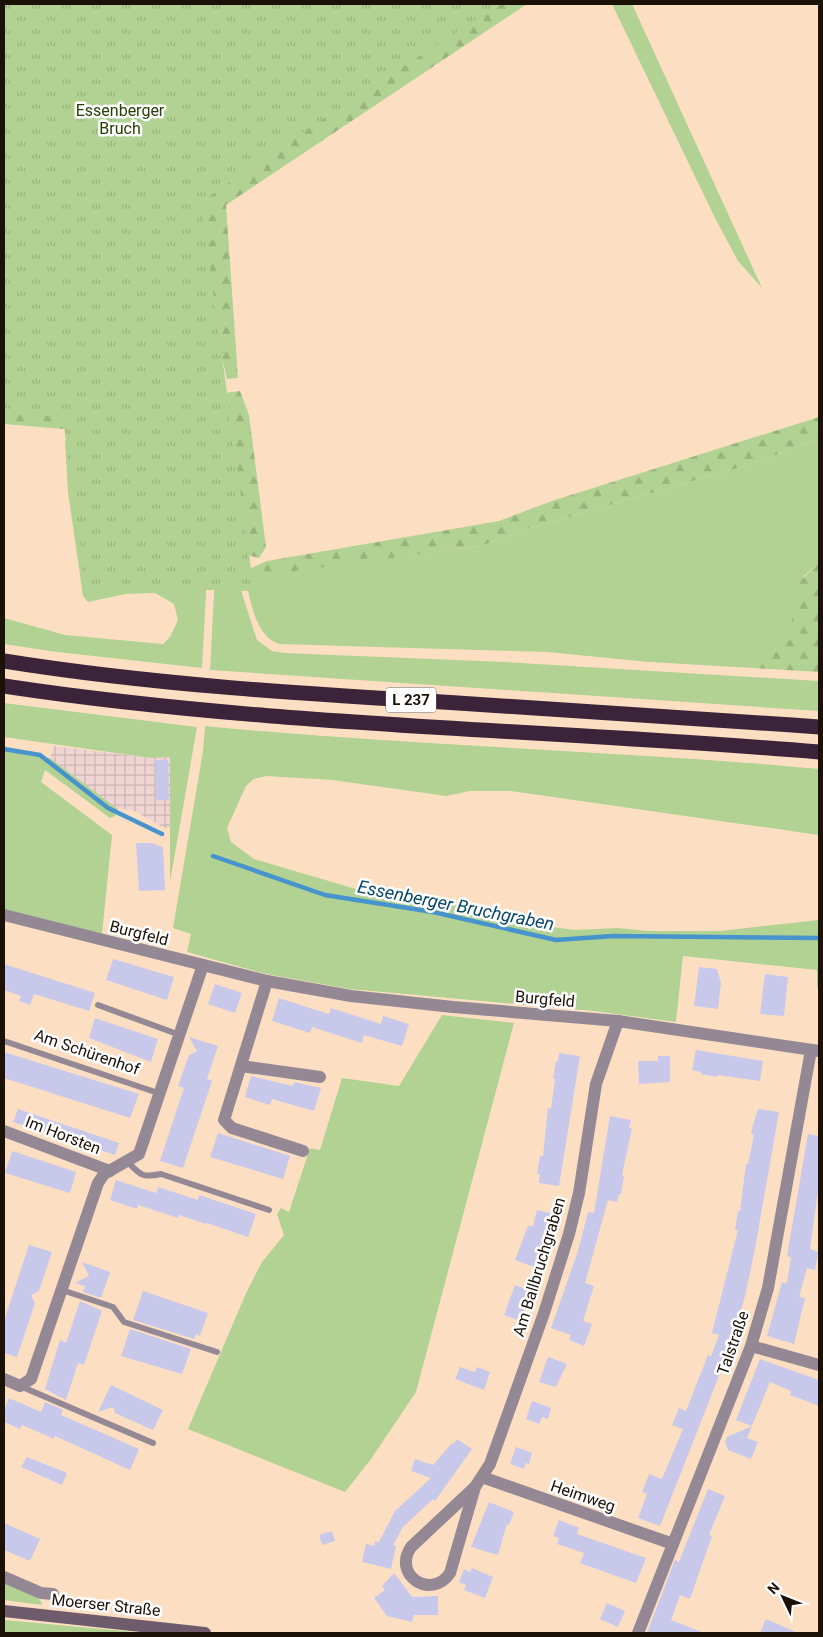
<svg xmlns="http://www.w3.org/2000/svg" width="823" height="1637" font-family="Roboto,sans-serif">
<defs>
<pattern id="industrial-grid" width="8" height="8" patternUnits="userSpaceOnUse" patternTransform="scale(1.25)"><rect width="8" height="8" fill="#efd4d3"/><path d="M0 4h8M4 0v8" fill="none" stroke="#ccb5b4"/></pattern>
<pattern id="forest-firs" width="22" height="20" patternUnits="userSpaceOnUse" patternTransform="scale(1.25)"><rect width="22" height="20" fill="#b1d292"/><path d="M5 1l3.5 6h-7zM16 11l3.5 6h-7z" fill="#98b37c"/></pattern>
<pattern id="park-tufts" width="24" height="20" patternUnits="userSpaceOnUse" patternTransform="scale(1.25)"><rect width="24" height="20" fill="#b1d292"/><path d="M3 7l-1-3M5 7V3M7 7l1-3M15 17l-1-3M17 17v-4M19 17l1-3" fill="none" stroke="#98b37c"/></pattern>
</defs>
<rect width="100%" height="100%" fill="#fcdfc3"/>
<polygon fill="url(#industrial-grid)" points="53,746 151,758 170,757 170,827 165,828 132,810 118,809 50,758"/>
<g fill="#b1d292">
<polygon points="612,4 632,4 762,288 738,261 715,218"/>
<path d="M 819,439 L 819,563 L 804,576 L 794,615 L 788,627 L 757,656 L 753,668 L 649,662 L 547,652 L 279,644 C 254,635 251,600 245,577 L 481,546 L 527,529 L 745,466 Z"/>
<polygon points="65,440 208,557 202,668 57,652 4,644 4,618 65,635 163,644 170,637 178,620 174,604 155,593 126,594 88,602 83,596 68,492"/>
<polygon points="226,544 257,640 272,651 284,653 505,662 819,681 819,711 210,670 216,555"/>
<polygon points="4,703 197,727 170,882 170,757 151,758 4,737"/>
<path d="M 205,726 C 409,746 615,750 819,769 L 819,835 L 511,791 L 470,791 L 446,796 L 332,780 L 266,776 L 254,779 L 246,786 L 227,828 L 231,842 L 254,859 L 373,894 L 409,900 L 436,900 L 515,922 L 575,930 L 618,928 L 648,931 L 720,931 L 819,920 L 819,988 L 817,988 L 817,970 L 683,956 L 676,1022 L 594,1011 L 350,989 L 266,974 L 187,952 L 191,934 L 173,928 L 203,751 Z"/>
<polygon points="4,750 50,758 118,809 115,816 110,818 45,770 41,782 112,835 102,934 4,910"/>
<polygon points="442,1015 514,1023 416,1392 371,1459 345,1492 188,1429 247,1291 262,1262 284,1235 277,1214 281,1208 289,1212 310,1148 320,1150 342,1078 399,1086"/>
<path d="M 4,1582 C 15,1587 40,1592 42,1605 L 4,1600 Z"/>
<polygon points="4,1620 145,1633 4,1633"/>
</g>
<g fill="url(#forest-firs)">
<polygon points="200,4 527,4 226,205 238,378 227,379 215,328 184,254"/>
<polygon points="240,391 249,415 266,547 259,558 243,554 224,393"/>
<polygon points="4,400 54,403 88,431 4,424"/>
<polygon points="819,417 819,439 745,466 527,529 481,546 250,577 249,569 267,561 499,521 552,501"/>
<path d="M 819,563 L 819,672 L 753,668 C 752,649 782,638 790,623 C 797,611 796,597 797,584 Z"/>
</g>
<polygon fill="url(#park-tufts)" points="4,4 499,4 285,144 201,202 254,591 84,587 63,418 4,411"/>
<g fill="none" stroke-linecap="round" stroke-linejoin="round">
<g stroke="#4693cd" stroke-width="4.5">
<polyline points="4,749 40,755 108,808 162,834"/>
<polyline points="213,856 325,895 433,912 556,940 613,936 819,938"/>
</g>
</g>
<g fill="#c8c8eb">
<polygon points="155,760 168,760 169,800 156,800"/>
<polygon points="136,843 151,843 163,847 165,890 139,891"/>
<polygon points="113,959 174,977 167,1000 106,980"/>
<polygon points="4,964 95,993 89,1011 34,994 30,1005 19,1001 21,996 4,990"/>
<polygon points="699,967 717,969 721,983 718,1009 694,1006"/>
<polygon points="765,974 788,977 784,1016 760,1014"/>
<polygon points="215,984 242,993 235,1013 208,1004"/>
<polygon points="279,998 329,1014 331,1008 381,1024 383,1016 409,1024 402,1046 364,1035 362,1043 312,1027 310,1033 272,1021"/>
<polygon points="95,1018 158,1039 151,1062 89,1038"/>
<polygon points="189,1037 218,1046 207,1079 212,1081 183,1168 160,1161 184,1088 178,1086 189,1055 197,1051"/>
<polygon points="696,1050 763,1061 760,1081 718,1075 718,1077 700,1074 701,1072 692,1070"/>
<polygon points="4,1052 139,1094 130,1118 4,1078"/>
<polygon points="559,1053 580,1056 559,1186 539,1183 540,1174 537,1174 540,1156 543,1156 548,1108 551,1109 555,1079 553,1079 556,1061 558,1061"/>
<polygon points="658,1056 670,1056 670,1082 639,1084 638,1061 658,1061"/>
<polygon points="251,1076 293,1086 294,1082 321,1088 314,1111 272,1099 270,1105 245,1097"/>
<polygon points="18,1109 119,1143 115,1155 13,1122"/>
<polygon points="758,1109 779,1112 754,1254 745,1296 730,1348 660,1526 638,1518 647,1494 642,1492 649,1474 662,1479 683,1429 672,1425 679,1408 686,1411 708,1355 711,1356 719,1335 712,1333 738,1230 735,1230 738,1211 740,1211 746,1164 748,1164 754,1135 751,1134 753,1125"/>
<polygon points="610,1116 631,1120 629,1128 632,1128 622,1175 624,1176 621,1194 619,1194 617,1202 608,1200 585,1283 594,1286 583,1321 592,1324 584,1346 569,1340 571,1335 551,1328 578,1251 588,1212 594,1213"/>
<polygon points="218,1133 290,1156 283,1179 210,1157"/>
<polygon points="808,1134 819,1136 819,1184 810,1249 818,1252 815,1270 807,1268 799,1297 805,1298 794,1344 767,1336 782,1282 787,1283 791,1257 787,1256"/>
<polygon points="12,1151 76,1172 70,1193 5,1173"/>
<polygon points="116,1180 156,1193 158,1187 198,1200 199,1195 256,1214 248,1237 207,1223 206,1224 179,1215 178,1218 138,1205 137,1209 110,1200"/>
<polygon points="537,1210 554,1214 539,1269 515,1260 528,1226 533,1226"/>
<polygon points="29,1245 52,1252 39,1291 31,1295 35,1303 17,1357 4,1353 4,1321"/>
<polygon points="82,1262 110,1272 101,1298 83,1292 85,1286 75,1283 89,1276"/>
<polygon points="515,1285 531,1291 520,1321 504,1315"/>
<polygon points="143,1291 208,1313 200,1336 196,1334 194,1339 133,1320"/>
<polygon points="80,1301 102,1311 84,1365 78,1363 66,1400 45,1389 60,1340 66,1343"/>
<polygon points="130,1329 191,1349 182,1374 121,1356"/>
<polygon points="548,1357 567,1364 556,1387 539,1382"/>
<polygon points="760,1359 819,1380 819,1406 790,1395 791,1391 770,1382 747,1438 758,1442 751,1459 728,1450 725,1442 727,1437 752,1426 736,1420"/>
<polygon points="460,1367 475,1372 477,1367 490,1372 484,1390 455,1379"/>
<polygon points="111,1385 163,1410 153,1430 115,1413 113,1407 98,1412"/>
<polygon points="9,1398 41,1412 45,1402 63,1410 61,1415 139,1449 130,1470 55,1436 54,1439 22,1425 20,1429 4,1422 4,1410"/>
<polygon points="532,1401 551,1408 548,1419 542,1417 539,1424 526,1419"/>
<polygon points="457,1439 472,1449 435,1501 433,1499 403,1527 393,1545 396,1546 391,1569 362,1562 366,1544 374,1546 375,1541 379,1542 395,1511 431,1478 411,1471 415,1459 433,1465 452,1443 454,1444"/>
<polygon points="516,1447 532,1453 529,1464 526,1463 524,1469 510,1464"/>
<polygon points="27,1457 67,1473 62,1485 21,1467"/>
<polygon points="708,1489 725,1496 709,1535 712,1536 690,1599 680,1595 671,1620 704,1633 647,1633 675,1560 679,1562"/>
<polygon points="489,1502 514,1512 509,1525 507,1524 498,1555 471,1547"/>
<polygon points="559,1520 579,1528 577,1534 646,1558 636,1583 580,1563 584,1553 557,1544 559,1538 553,1536"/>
<polygon points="4,1523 40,1539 30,1561 4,1550"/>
<polygon points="332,1531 335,1541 322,1545 319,1535"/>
<polygon points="472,1568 493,1577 485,1598 464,1590 466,1585 459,1582 464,1569 470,1572"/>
<polygon points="394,1573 412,1597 438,1596 438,1615 414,1615 412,1622 387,1616 374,1598 385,1590 382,1586"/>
<polygon points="607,1603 625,1611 618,1627 600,1619"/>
<polygon points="766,1619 798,1633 760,1633"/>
</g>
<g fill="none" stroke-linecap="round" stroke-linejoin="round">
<g stroke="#948894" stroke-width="6">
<polyline points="98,1005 180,1035"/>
<polyline points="4,1041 161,1094"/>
<path d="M 127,1161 C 140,1175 142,1178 161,1174 L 269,1210"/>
<polyline points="62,1290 113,1307 124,1322 217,1352"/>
<polyline points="20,1386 153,1443"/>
</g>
<g stroke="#948894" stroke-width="12">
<polyline points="4,915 267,981 351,996 453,1007 618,1021 819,1051"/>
<polyline points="267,981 224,1120 232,1128 303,1151"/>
<polyline points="241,1066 320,1077"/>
<polyline points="4,1131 110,1171"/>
<polyline points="751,1346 819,1365"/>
<polyline points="4,1379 20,1386 31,1379 98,1183 104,1174 139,1154 203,965"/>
<polyline points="482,1477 673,1544"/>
<path d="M 475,1487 L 450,1573 C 431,1601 392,1575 411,1547 L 475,1487 L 490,1464 L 544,1313 L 569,1234 L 579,1193 L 596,1084 L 618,1021"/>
<polyline points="4,1577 41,1593 53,1594"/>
<polyline points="638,1633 751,1346 768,1288 811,1050"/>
</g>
<polyline stroke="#6e5c6d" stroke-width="12" points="4,1611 205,1633"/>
<g stroke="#3b243a" stroke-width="15">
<path d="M 4,661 C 154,685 306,694 458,703 C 579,710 699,718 819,727"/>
<path d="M 4,686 C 274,727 547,729 819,752"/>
</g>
</g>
<g text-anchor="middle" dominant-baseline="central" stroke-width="5" stroke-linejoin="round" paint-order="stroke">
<rect fill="#fff" stroke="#5f5851" stroke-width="1" x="386" y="687.5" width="50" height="25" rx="4"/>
<g font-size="15" font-weight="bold" fill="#1b1107">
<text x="411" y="700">L 237</text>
</g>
<g font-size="16" fill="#263e02" stroke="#fff">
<text x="120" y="110">Essenberger<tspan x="120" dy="18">Bruch</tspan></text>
</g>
<g font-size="16" fill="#1b1107" stroke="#fff">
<text transform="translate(139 933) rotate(14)">Burgfeld</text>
<text transform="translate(545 999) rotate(5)">Burgfeld</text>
<text transform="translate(87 1052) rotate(19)">Am Schürenhof</text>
<text transform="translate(63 1135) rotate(21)">Im Horsten</text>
<text transform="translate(539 1267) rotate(-73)">Am Ballbruchgraben</text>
<text transform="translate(733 1343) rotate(-71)">Talstraße</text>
<text transform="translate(583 1496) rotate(19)">Heimweg</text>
<text transform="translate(106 1605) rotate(6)">Moerser Straße</text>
</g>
<g font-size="18" font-style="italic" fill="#07456b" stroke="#fff">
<text transform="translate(456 905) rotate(11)">Essenberger Bruchgraben</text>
</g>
</g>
<rect width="823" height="1637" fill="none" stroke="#1b1107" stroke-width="10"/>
<g transform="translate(783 1597) rotate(313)" stroke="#ffffff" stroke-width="4" paint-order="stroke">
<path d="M0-4L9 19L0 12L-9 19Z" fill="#1b1107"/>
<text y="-8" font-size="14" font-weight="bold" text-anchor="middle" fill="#1b1107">N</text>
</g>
</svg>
